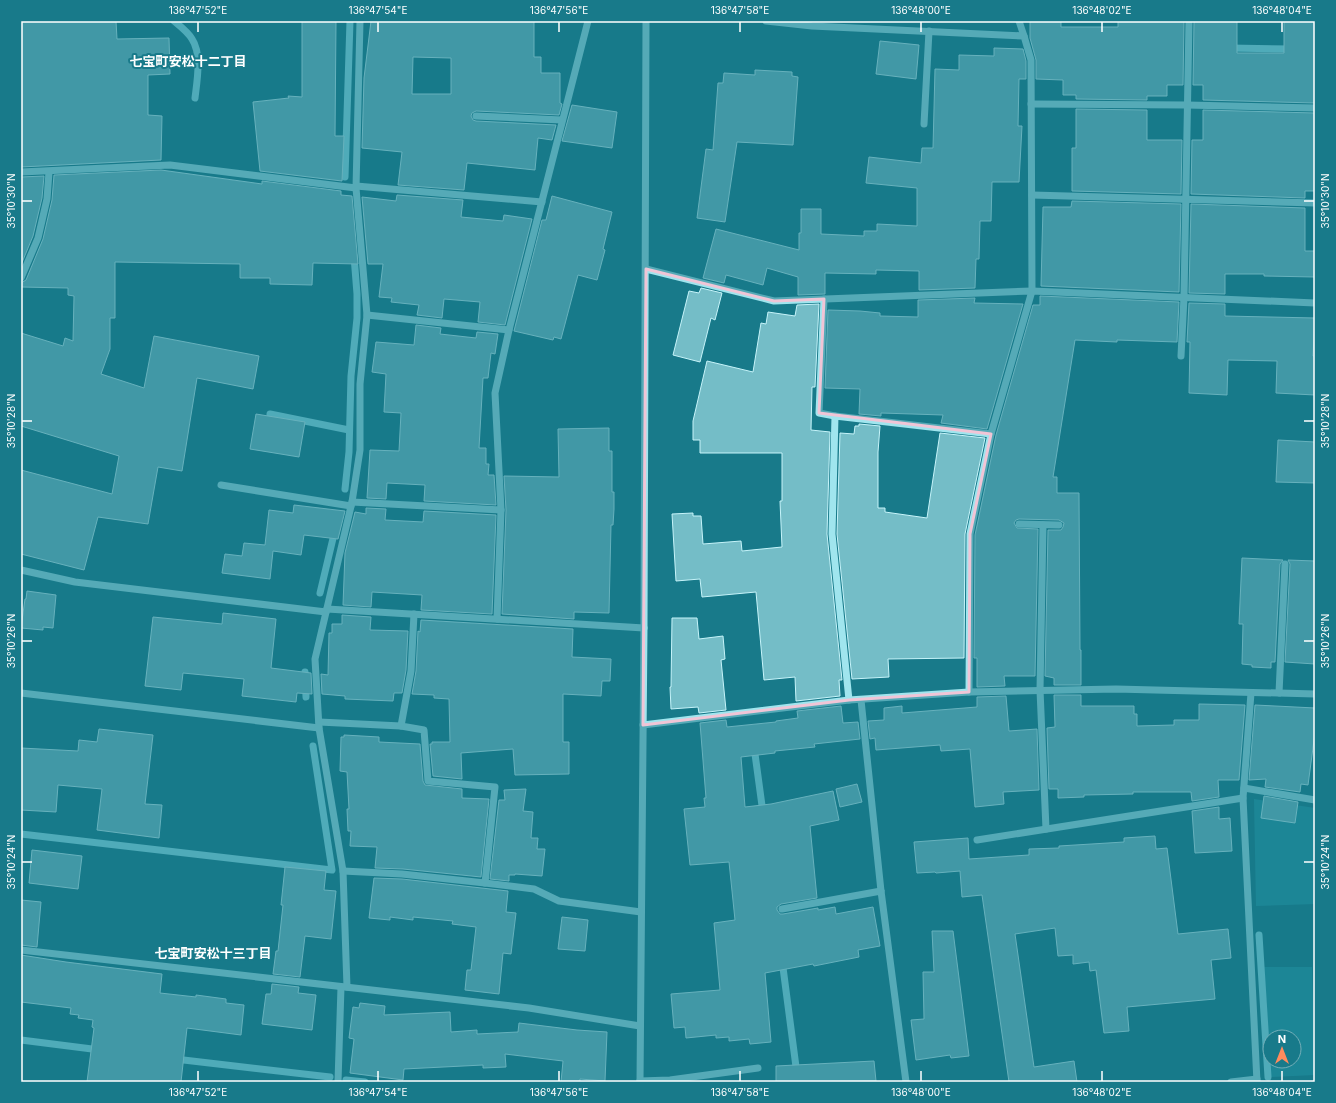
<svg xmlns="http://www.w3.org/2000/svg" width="1336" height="1103" font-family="Inter,'Noto Sans JP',sans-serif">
<rect width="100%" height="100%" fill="#187a8a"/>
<g fill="#2395a5" fill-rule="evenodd">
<polygon points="1254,799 1315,808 1315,904 1256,906"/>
<path d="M 1264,967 L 1312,967 L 1315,1075 L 1271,1077 ZM 1270,1037 L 1294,1037 L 1294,1061 L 1270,1061 Z"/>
</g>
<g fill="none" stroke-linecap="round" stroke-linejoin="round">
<g stroke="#93e6f1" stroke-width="7">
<path d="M 174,21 C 180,26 188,32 192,39 C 202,54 197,81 195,98"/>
<polyline points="1229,48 1292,49"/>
<polyline points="345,177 350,21"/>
<polyline points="270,414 349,430"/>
<polyline points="345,489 349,452 351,376 357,318 357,294 354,256"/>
<polyline points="320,593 335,530"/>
<polyline points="305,672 306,697"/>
<polyline points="755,754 763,813"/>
<polyline points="21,834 332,870 313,746"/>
<polyline points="1259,935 1268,1077"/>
<polyline points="782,960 798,1082"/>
<polyline points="21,1040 100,1050"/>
<polyline points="175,1059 330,1077"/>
<polyline points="346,1080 365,1082"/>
</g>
</g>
<g fill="#74bdc7" stroke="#c6f4fa" fill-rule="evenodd">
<polygon points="21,21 116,21 117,39 169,38 170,74 148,75 148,115 162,116 161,160 21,167"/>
<polygon points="302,21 336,21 335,136 344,136 342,181 260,171 253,102 289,98 288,96 302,97"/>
<path d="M 371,21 L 534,21 L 534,57 L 541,57 L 541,73 L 560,73 L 560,103 L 562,104 L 559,115 L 476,111 L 472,113 L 471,116 L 473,120 L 476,121 L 556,125 L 552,140 L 538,138 L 535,170 L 467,163 L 464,190 L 398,185 L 402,152 L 362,148 L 364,78 ZM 413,57 L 451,58 L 451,94 L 412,94 Z"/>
<polygon points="1030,21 1061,21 1061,27 1118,27 1118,21 1184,21 1183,85 1167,85 1167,96 1147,96 1147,100 1076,99 1076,95 1063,95 1063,80 1036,79 1036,60 1030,38"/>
<polygon points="1194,21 1237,21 1237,53 1284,53 1284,21 1315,21 1315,103 1203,100 1203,85 1193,85"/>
<polygon points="880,41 919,45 916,79 876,74"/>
<polygon points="994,48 1023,49 1026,61 1026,79 1019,79 1018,126 1022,126 1019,182 992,182 991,221 980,221 979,259 976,259 975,288 919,290 919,271 876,270 876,274 825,273 825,294 798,295 798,277 767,268 763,285 726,275 724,283 703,278 716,229 799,250 799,233 801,233 801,209 821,209 821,234 864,236 864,231 877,231 877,224 917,226 917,188 866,183 869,157 921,163 922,148 933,148 935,69 959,70 959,55 994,56"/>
<polygon points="755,70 792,72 792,76 798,77 793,145 737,142 725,222 697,218 706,149 713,150 718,83 723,83 724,73 755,75"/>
<polygon points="572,105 617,112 612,148 562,141"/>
<polygon points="1076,109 1147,110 1147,140 1182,140 1181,194 1072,191 1072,148 1076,148"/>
<polygon points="1203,110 1315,113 1315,191 1305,191 1305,198 1191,194 1192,140 1203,140"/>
<polygon points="161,170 262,184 262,181 341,191 341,195 352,196 358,264 313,263 312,285 270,284 270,278 240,278 240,264 115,262 115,318 110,318 110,349 101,374 144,388 154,336 259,356 253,389 197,378 182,471 158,467 148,524 98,517 84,570 21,554 21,470 112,494 119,456 21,426 21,333 63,346 65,338 73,341 74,296 68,295 68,288 21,287 21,283 26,280 43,239 52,200 54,175"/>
<polygon points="44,176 42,198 33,236 21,265 21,177"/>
<polygon points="397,195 463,200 461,217 503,221 504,215 532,219 505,325 478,322 480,302 444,299 442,318 417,315 419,305 391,302 392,298 379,297 383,264 368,264 362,197 396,201"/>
<polygon points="552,196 612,212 603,249 605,250 597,280 578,275 561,339 554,337 553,340 514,331 542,220 546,220"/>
<polygon points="1072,201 1181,204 1179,292 1041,286 1043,207 1071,207"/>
<polygon points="1191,204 1305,208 1305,251 1315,251 1315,277 1264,276 1264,274 1225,274 1225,294 1189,293"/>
<polygon points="701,288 722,293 715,320 711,318 700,362 673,355 689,291 699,293"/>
<polygon points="1040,296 1179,302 1177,342 1117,340 1117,342 1075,340 1053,477 1057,477 1057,493 1079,493 1080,650 1081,650 1081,685 1054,685 1054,678 1045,676 1048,530 1061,530 1063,527 1064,523 1059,520 1019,519 1016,520 1014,523 1017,528 1038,529 1035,676 1004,676 1005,686 977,687 977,658 974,658 975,535 996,435 1033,305 1040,305"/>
<polygon points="975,298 974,303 1023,304 987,429 941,423 943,415 881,413 881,416 859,414 860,389 825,388 828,310 860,311 880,313 880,316 918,317 918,300"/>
<polygon points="1189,303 1225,304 1225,316 1315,318 1313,356 1315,356 1315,395 1276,393 1277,361 1228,360 1227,395 1189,393 1190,342 1187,342"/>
<polygon points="819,304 815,387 812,387 811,430 830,432 827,534 842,680 839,680 840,696 796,701 795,677 764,680 756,592 702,597 700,579 676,581 672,514 693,513 693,516 701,516 703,544 741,541 742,551 782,547 780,501 782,501 782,453 700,453 700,440 693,440 693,421 707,361 753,372 761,323 766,324 768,312 795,316 797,305"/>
<polygon points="416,325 441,328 440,334 476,338 477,332 498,334 495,354 491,353 488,378 483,378 479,448 486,448 486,464 489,464 488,475 494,475 496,505 424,501 425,485 387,483 386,499 367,498 370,450 399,451 401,413 384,412 386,374 372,372 376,342 414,345"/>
<polygon points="256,414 305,422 299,457 250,449"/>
<polygon points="859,424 880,426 878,452 878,508 885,508 885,512 927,518 940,433 985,438 965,534 964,658 888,659 889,677 852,679 837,534 840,433 854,434 855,426 859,426"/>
<polygon points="609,428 609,451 612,451 612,492 614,492 614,509 613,525 611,525 609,613 574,612 574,619 502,614 506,510 504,476 559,477 558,429"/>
<polygon points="1278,440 1315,442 1315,483 1276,482"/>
<polygon points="294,505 345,511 338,539 304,535 301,555 273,551 270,579 222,573 225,554 242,556 244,543 265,545 269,510 293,513"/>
<polygon points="366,508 386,509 385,520 423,522 424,511 496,515 492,614 421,610 422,595 372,592 371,607 343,605 345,553 355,512 366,514"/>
<polygon points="1242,558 1283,560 1280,564 1275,662 1271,662 1271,668 1252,667 1252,665 1242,664 1243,624 1239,624"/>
<polygon points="1288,560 1315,561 1315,664 1285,662 1290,564"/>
<polygon points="27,591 56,595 53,628 43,627 43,630 21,628 25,599 26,599"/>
<polygon points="223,613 276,619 271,668 311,673 312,694 297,693 296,702 242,696 244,679 183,673 181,690 145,686 153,617 222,624"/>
<polygon points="342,615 371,617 370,630 408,631 406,670 402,693 394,693 393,701 345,699 345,696 322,694 321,674 328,675 329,633 332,633 332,624 342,624"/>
<polygon points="672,618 697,618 699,639 723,636 725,659 721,660 726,710 699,713 698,707 671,709 670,687 671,687"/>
<polygon points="421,620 573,629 572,657 611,659 610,681 602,681 601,696 563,694 563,742 569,742 569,774 515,775 513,749 461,753 462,779 433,776 430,744 432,744 432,742 450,742 449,699 434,698 434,695 412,694 416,671 418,631 420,632"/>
<polygon points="1054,695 1081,695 1081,706 1134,706 1134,714 1137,714 1137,726 1174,725 1174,720 1199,720 1199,704 1245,705 1239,780 1218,780 1219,797 1192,801 1191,792 1133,792 1133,794 1084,795 1084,797 1058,798 1058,789 1049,789 1047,728 1055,727"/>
<polygon points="1006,696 1009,731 1037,729 1039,790 1003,792 1004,804 975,807 970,749 941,751 940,745 876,750 875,738 870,739 868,721 884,720 884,708 902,706 902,713 977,707 977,697"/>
<polygon points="1255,705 1315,708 1315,733 1308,785 1301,784 1300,792 1265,787 1266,779 1249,780"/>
<polygon points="841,706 843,723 858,722 860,739 814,744 815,747 775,751 775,753 741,757 745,807 771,804 833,791 839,820 810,826 817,898 781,904 777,907 777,910 780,914 783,914 818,908 818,910 835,907 836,914 873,907 880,946 858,950 859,957 814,966 813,964 765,973 771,1042 750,1044 749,1039 729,1041 729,1037 716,1038 716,1035 686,1038 685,1027 674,1028 671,994 720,990 714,923 735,920 729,862 690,865 684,809 705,807 704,798 706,798 700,723 726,720 727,727 776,722 776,721 798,718 797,711"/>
<polygon points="99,729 153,735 145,804 162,805 159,838 97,830 102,789 58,785 56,812 21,810 21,748 78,751 79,740 97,742"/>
<polygon points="344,735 379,737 379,742 420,744 423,781 425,785 462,789 462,798 489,799 481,877 403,869 375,868 377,847 350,846 351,831 348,831 347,809 349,809 347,772 340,771 341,737 344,737"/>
<polygon points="857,784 862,802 840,807 836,789"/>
<polygon points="526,789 523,811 533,812 531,838 538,838 537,849 545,849 542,876 515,874 515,875 509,875 509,881 490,879 499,800 505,800 504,790"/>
<polygon points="1264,796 1298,802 1295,823 1261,818"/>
<polygon points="1219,807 1219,819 1230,818 1232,851 1195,853 1192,811"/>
<polygon points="1155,836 1156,849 1167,848 1178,934 1228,929 1231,958 1211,960 1215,999 1127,1007 1129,1031 1104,1033 1096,970 1090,971 1089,962 1073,964 1073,955 1058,956 1055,928 1015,934 1034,1067 1074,1061 1077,1082 1009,1082 982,895 962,897 960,871 936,873 935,872 917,873 914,842 968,838 969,859 1029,855 1029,849 1059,848 1059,846 1124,842 1124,838"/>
<polygon points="32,850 82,856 78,889 29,883"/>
<polygon points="285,867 326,871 324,890 336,891 331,939 305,936 300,977 273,974 276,951 278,951 283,905 281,905"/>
<polygon points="374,878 402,879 508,891 506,912 516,913 511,954 503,953 499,994 465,990 467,970 471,970 476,927 452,924 453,921 413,917 413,920 390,917 390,920 369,918"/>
<polygon points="21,900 41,902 37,947 21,945"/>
<polygon points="562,917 588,920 585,951 558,949"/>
<polygon points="932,931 953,931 969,1056 951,1058 950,1055 916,1060 911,1020 924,1019 923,972 934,972"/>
<polygon points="21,955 66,962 162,974 160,993 196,997 196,995 226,999 226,1003 244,1005 241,1035 187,1028 181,1082 87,1082 94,1028 92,1027 93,1020 78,1018 79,1015 70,1014 71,1008 21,1002"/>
<polygon points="272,984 299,987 298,993 316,995 312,1030 262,1024 266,994 271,994"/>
<polygon points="360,1003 385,1006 384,1015 450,1012 451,1032 477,1030 477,1034 518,1032 519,1023 577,1030 607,1032 605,1081 580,1079 580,1082 561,1082 563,1061 505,1054 506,1067 483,1068 483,1065 404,1069 403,1080 350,1073 354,1039 349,1038 353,1007 359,1008"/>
<polygon points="874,1061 876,1081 776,1082 776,1066"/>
</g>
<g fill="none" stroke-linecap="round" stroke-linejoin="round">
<g stroke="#a0e5ee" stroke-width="7">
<polyline points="766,21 812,26 1024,36 1031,60 1032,291 991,434 835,416 832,534 849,700"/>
<polyline points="1019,21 1024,36"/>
<polyline points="1031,104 1187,105 1315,108"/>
<polyline points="476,116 562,120"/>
<polyline points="924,124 929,31"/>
<polyline points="21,172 170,165 356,188"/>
<polyline points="356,186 542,202"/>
<polyline points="1032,195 1315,203"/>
<polyline points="646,269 774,301 1032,291 1315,303"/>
<polyline points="21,278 38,238 47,199 49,172"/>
<polyline points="824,299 819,413 835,416"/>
<polyline points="367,315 509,330 588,21"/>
<polyline points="1181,356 1184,297 1189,21"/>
<polyline points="221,485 351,506"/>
<polyline points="352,502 501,510"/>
<polyline points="1019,524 1059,525"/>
<polyline points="1043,525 1040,690 1046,829"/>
<polyline points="21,570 75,582 326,612"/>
<polyline points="327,609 644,628"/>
<polyline points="414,614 411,671 401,726 424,730 428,781 495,787 485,883"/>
<polyline points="497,619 501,510 495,393 509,330"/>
<polyline points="969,692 970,534 991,434"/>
<polyline points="21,693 319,728"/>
<polyline points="1251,693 1243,798 1257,1082"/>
<polyline points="1279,693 1285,564"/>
<polyline points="861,700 881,891 906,1082"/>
<polyline points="319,722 401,726"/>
<polyline points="643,725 849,700 969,692 1116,689 1315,694"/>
<polyline points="1244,788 1315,800"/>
<polyline points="977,840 1243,798"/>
<polyline points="343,871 402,874 485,883 534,889 559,901 641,912"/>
<polyline points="782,909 881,891"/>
<polyline points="21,950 529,1008 640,1026"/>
<polyline points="347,987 343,871 319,728 315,659 352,502 360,450 360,384 367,315 356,188 360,21"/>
<polyline points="640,1081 670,1080 758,1068"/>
<polyline points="338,1082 341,987"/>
<polyline points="640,1082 644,628 646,21"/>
<polyline points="1231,1082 1257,1079"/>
</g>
</g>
<path d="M0 0H1336V1103H0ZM 646,269 L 774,301 L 824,299 L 819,413 L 991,434 L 970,534 L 969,692 L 849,700 L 643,725 Z" fill="#187a8a" fill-opacity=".55" fill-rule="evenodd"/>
<path fill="none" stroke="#f0c5d6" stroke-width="3" stroke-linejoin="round" d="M 646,269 L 774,301 L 824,299 L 819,413 L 991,434 L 970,534 L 969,692 L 849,700 L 643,725 Z"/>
<path fill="none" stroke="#fff" stroke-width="1.5" d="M 198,22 L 198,32M 378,22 L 378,32M 559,22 L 559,32M 740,22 L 740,32M 921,22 L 921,32M 1102,22 L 1102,32M 1282,22 L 1282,32M 22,201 L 32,201M 1304,201 L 1314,201M 22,421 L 32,421M 1304,421 L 1314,421M 22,641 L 32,641M 1304,641 L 1314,641M 22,862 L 32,862M 1304,862 L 1314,862M 198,1071 L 198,1081M 378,1071 L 378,1081M 559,1071 L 559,1081M 740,1071 L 740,1081M 921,1071 L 921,1081M 1102,1071 L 1102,1081M 1282,1071 L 1282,1081"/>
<g text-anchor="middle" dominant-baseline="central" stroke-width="4" stroke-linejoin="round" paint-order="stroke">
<g font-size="13" font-weight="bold" fill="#fff" stroke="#187a8a">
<text x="188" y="61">七宝町安松十二丁目</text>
<text x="213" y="953">七宝町安松十三丁目</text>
</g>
</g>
<rect width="1336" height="1103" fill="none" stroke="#187a8a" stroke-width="44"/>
<g transform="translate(1282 1049)"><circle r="19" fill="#187a8a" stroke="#74afb9"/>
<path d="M0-3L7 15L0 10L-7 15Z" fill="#ff8b5d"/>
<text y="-6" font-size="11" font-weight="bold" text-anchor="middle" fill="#ffffff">N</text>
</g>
<rect x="22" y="22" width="1292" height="1059" fill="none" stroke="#fff" stroke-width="1.5"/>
<g font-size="10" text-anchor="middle" fill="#fff">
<text x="198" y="14">136°47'52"E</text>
<text x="378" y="14">136°47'54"E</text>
<text x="559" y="14">136°47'56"E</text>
<text x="740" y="14">136°47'58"E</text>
<text x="921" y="14">136°48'00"E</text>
<text x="1102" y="14">136°48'02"E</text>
<text x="1282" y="14">136°48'04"E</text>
<text transform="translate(11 201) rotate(-90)" y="4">35°10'30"N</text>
<text transform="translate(1325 201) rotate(-90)" y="4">35°10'30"N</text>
<text transform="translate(11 421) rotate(-90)" y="4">35°10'28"N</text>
<text transform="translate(1325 421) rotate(-90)" y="4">35°10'28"N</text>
<text transform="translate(11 641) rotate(-90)" y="4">35°10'26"N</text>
<text transform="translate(1325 641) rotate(-90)" y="4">35°10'26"N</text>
<text transform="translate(11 862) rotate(-90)" y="4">35°10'24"N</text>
<text transform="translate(1325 862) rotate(-90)" y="4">35°10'24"N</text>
<text x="198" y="1096">136°47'52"E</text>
<text x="378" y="1096">136°47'54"E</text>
<text x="559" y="1096">136°47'56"E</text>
<text x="740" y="1096">136°47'58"E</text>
<text x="921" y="1096">136°48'00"E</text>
<text x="1102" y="1096">136°48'02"E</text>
<text x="1282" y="1096">136°48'04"E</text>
</g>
</svg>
